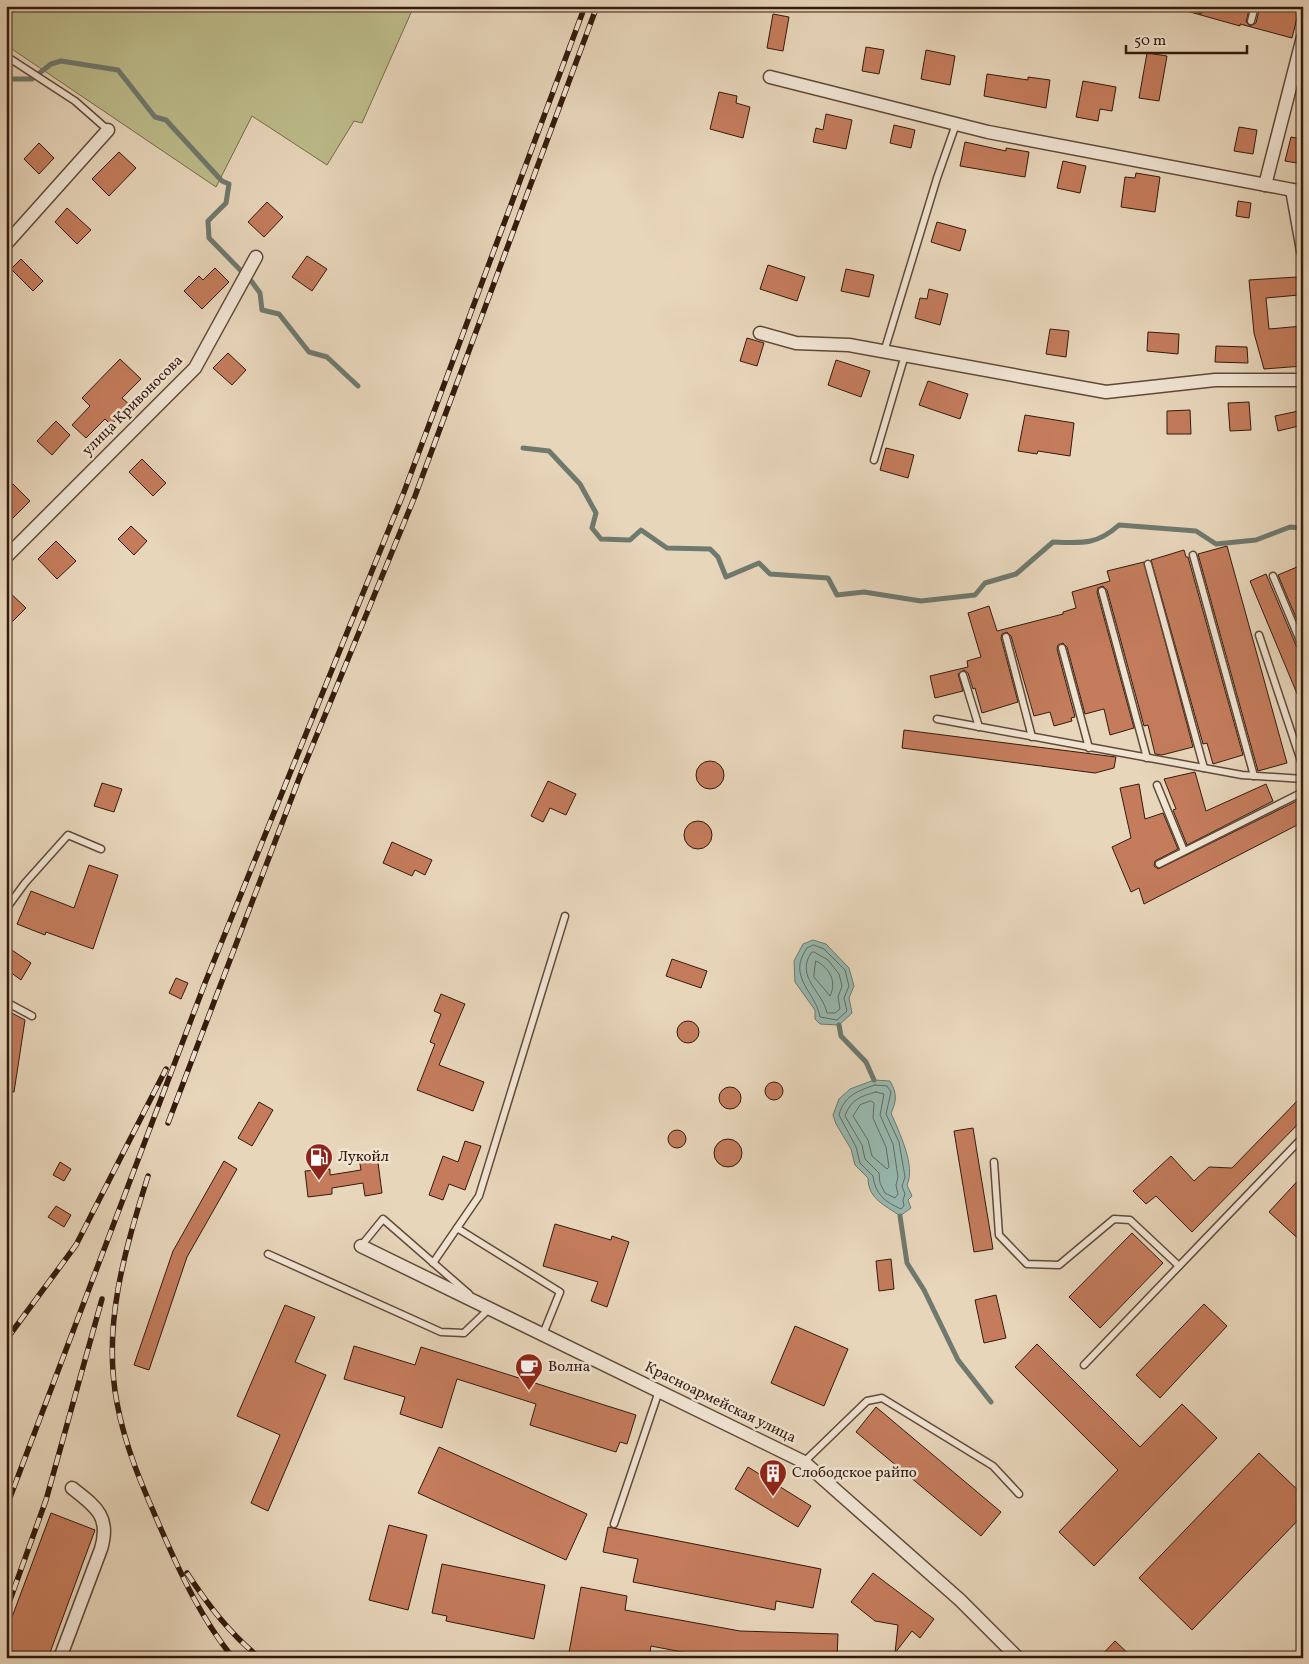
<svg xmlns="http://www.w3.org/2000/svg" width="1309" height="1664" font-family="Vollkorn,serif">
<rect width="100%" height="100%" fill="#e8d6bb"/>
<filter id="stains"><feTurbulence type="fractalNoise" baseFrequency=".004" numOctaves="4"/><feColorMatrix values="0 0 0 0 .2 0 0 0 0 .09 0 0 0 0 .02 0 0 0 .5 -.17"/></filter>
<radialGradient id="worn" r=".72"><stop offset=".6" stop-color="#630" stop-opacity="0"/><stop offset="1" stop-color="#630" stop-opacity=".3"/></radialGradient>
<polygon fill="#bdbc8b" stroke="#786b4c" points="6,6 414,6 362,123 354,121 327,165 252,116 216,187 6,45"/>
<g fill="#97b9b0" stroke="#6f796e">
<polygon points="813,940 826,944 849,968 854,986 849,998 852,1013 839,1025 820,1024 815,1019 815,1010 795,982 794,961 803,944"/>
<path d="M 874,1080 L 890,1081 C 897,1093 897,1101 891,1113 C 899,1132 916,1166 907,1185 L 912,1196 L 908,1200 L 911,1208 L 900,1216 C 885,1205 868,1199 868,1178 L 855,1165 L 851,1149 L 836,1124 L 833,1115 L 839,1099 L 850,1089 Z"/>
</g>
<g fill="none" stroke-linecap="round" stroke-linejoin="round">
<g stroke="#666a5e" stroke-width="1">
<path d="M 814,945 L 824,949 L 845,970 L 849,986 L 844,998 L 847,1011 L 837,1020 L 820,1017 C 816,992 786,977 807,948 Z"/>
<path d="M 814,952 L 828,960 L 839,974 L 842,986 L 838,997 L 840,1009 L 835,1013 L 827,1013 C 823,992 795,977 811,953 Z"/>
<path d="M 816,961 C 830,968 837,982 830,996 L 814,977 Z"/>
<path d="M 875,1085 L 887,1086 L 891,1092 L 886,1114 L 899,1142 L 905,1177 L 902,1186 L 905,1194 L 903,1200 L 904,1206 L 901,1209 C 885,1202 875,1194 873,1176 L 860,1163 L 856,1147 L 839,1115 C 844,1096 857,1091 875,1085 Z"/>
<path d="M 876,1092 L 884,1094 L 880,1115 L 893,1144 L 898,1177 L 896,1185 L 898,1194 L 895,1198 L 885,1193 L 880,1183 L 879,1173 L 865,1159 L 862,1145 L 845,1116 C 850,1100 861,1096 876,1092 Z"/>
<polygon points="871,1101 874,1103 873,1118 886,1147 889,1167 887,1169 872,1156 868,1140 853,1116 860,1105"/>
</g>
<g stroke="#6f796e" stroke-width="5">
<polyline points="6,79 32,79 51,64 61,61 118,70 155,117 166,120 222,181 229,184 226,203 208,221 209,238 252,282 260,293 262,310 279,314 309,352 327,357 358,386"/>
<path d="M 523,448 L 549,451 L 580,484 L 596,513 L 592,528 L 601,539 L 630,540 L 641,530 L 667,548 L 710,549 L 718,557 L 726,577 L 759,563 L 770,574 L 828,578 L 837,595 L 864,592 L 921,601 L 975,595 L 985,583 L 1016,574 L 1053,542 C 1082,543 1097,545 1119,525 L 1196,531 L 1216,544 L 1256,540 L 1290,527 L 1303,528"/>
<polyline points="839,1025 841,1036 866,1062 874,1080"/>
<polyline points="900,1216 907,1263 924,1290 958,1360 991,1402"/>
</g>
</g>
<g fill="#c47c5c" stroke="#341a0c">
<polygon points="1183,6 1196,6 1196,12 1201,14 1206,6 1250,6 1246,22 1250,26 1256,23 1260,6 1300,6 1292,38 1240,24 1240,26 1183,10"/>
<polygon points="773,14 789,17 783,51 767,48"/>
<polygon points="866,47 884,50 879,74 862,71"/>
<polygon points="926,50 955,56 950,85 921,79"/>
<polygon points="1147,53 1167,56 1159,101 1139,98"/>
<polygon points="987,74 1028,80 1028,77 1050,80 1046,108 984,96"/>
<polygon points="1083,81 1116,87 1112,111 1100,109 1098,121 1076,117"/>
<polygon points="719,92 737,96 736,103 750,107 743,138 710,129"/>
<polygon points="826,114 852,120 846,149 813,142 816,128 823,130"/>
<polygon points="894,125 915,130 911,148 890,143"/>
<polygon points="1239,127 1257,130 1253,154 1234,151"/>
<polygon points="1291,137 1303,139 1303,164 1285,161"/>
<polygon points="965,142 1006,151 1006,148 1029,152 1025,177 960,166"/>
<polygon points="39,143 54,158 39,174 24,159"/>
<polygon points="119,152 136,168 109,196 92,179"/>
<polygon points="1063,161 1086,166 1080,193 1057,188"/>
<polygon points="1136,173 1160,177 1155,212 1121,207 1125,177 1135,178"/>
<polygon points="1238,201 1251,203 1249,218 1236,216"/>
<polygon points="267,202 283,217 264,237 248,222"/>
<polygon points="67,208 91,230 77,244 55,222"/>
<polygon points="937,222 966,230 960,251 931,242"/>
<polygon points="307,256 327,269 312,291 292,277"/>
<polygon points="21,259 43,281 33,291 11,269"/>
<polygon points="768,265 805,277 797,301 760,289"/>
<polygon points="215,268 229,282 202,309 184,291 199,276 203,280"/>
<polygon points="846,269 874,275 869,297 841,291"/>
<polygon points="1297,277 1299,295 1266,298 1269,329 1303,326 1303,366 1264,369 1254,333 1249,280"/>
<polygon points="929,289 948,294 940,325 915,318 920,298 927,299"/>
<polygon points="1050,329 1069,331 1066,357 1046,354"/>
<polygon points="1148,332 1179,334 1178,354 1147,351"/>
<polygon points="747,338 764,343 757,366 740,361"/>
<polygon points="1216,346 1247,347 1248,363 1215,362"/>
<polygon points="228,353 246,370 232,385 213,368"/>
<polygon points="120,359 141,379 122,398 130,405 111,425 105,419 86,438 72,425 90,406 82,398"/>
<polygon points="836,360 870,371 861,397 828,385"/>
<polygon points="928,381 968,394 960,419 919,405"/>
<polygon points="1249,402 1251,430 1230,431 1228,403"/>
<polygon points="1190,410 1191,434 1167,434 1167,411"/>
<polygon points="1303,410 1303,425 1278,431 1275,416"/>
<polygon points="1025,415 1074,423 1070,456 1038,451 1037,454 1018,451"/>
<polygon points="56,421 70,435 52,455 37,441"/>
<polygon points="886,448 914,455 908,478 880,470"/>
<polygon points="142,459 166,483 153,496 129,472"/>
<polygon points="13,484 30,501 6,525 6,491"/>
<polygon points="131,526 147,541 134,555 118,539"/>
<polygon points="56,541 76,561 57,579 38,559"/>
<polygon points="1227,546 1287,763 1258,771 1198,554"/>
<polygon points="1184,550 1186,557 1188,557 1243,755 1213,764 1207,743 1203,744 1151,560"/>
<polygon points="1144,562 1193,747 1162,755 1155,754 1148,725 1144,726 1107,590 1103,586 1098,588 1097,592 1134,728 1110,735 1104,709 1085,714 1067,647 1063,643 1058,645 1057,649 1075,717 1071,718 1072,721 1054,726 1050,712 1034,716 1011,636 1007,632 1002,634 1001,638 1018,702 982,713 975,688 973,689 968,673 964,670 958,674 963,691 935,698 930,676 968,667 967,661 981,657 968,613 989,606 997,631 1063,614 1063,612 1076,608 1072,592 1110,581 1107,571"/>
<polygon points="1297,567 1303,581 1303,634 1278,575"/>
<polygon points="1266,574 1298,650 1303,653 1303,708 1250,581"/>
<polygon points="6,589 26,608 6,628"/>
<polygon points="904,730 1116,757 1114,768 1095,773 902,748"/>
<circle cx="710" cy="775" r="14"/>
<polygon points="1195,772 1206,811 1266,784 1273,801 1187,845 1173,810 1176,809 1164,779"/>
<polygon points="548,781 576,794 566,815 550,808 543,822 531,816"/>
<polygon points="102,783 122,789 114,812 94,806"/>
<polygon points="1139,784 1145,819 1163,813 1178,849 1155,861 1154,866 1158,869 1303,798 1303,822 1144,904 1139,888 1131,892 1112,847 1131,838 1120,788"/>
<circle cx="698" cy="835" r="14"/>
<polygon points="392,842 432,860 425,875 415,870 412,876 383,863"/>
<polygon points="89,865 118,875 93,949 46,932 45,935 17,924 31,891 74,908"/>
<polygon points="6,946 31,963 21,980 6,969"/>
<polygon points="672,959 707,971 701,988 666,976"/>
<polygon points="176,978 188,983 181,999 169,993"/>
<polygon points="441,994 465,1004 439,1065 484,1082 473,1111 417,1090 435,1044 430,1042 441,1014 434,1011"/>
<polygon points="6,1010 25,1020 14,1092 6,1091"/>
<circle cx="688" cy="1032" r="11"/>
<circle cx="774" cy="1091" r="9"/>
<circle cx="730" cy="1098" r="11"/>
<polygon points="1303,1095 1303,1119 1192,1232 1156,1196 1146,1204 1133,1191 1171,1156 1194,1181 1209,1167 1232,1168"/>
<polygon points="259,1102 273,1110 252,1146 238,1138"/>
<polygon points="973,1128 993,1249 974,1252 954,1131"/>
<circle cx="677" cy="1139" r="9"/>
<circle cx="728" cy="1153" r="14"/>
<polygon points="465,1141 481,1146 465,1190 449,1184 443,1200 429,1195 443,1156 458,1162"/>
<polygon points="377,1155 382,1193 365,1196 363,1183 332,1188 332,1194 308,1197 305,1171 330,1169 330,1175 361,1170 359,1158"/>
<polygon points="224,1161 237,1169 187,1257 149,1370 134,1365 173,1251"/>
<polygon points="60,1162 71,1169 64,1181 53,1175"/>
<polygon points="1303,1175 1303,1243 1269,1212"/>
<polygon points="56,1206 71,1215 64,1227 48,1217"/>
<polygon points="555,1224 611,1240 612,1236 629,1242 607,1307 591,1301 598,1282 543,1266"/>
<polygon points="1132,1233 1163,1263 1100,1328 1069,1297"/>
<polygon points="891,1259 894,1289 879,1291 876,1261"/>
<polygon points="996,1295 1006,1338 984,1343 975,1300"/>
<polygon points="1204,1304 1227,1326 1160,1398 1136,1375"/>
<polygon points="285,1305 315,1317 295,1362 326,1375 268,1511 251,1503 280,1435 237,1416"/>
<polygon points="795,1326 848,1349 824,1406 771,1383"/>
<polygon points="1037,1344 1140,1447 1182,1404 1217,1438 1094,1566 1059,1532 1118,1470 1015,1367"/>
<polygon points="354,1346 415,1365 421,1347 636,1415 627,1444 620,1442 616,1452 530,1425 536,1404 457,1379 442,1428 400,1414 405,1397 344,1379"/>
<polygon points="876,1407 1001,1512 981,1536 856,1432"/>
<polygon points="439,1447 587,1514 566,1560 418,1493"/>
<polygon points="1259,1453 1303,1495 1303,1515 1192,1630 1139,1578"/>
<polygon points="748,1467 811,1506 798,1527 735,1489"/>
<polygon points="51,1513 95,1530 48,1658 6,1658 6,1633"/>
<polygon points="389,1525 427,1535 408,1610 369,1600"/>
<polygon points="608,1527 821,1569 813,1608 776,1601 775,1610 633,1582 638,1559 603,1552"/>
<polygon points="442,1564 545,1585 534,1639 446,1621 447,1616 432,1613"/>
<polygon points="873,1573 934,1619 920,1638 912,1631 895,1653 898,1625 875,1621 851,1602"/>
<polygon points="581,1587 627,1596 625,1610 740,1631 838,1634 837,1658 713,1658 651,1646 649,1658 614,1655 614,1658 568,1658"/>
<polygon points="1115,1641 1133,1658 1099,1658"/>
</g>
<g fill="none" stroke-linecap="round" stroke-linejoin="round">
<g stroke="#614938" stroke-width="9">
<g id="lane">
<polyline points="1200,9 1201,6"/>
<polyline points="1251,21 1255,6"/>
<polyline points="6,56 75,101 108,130"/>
<polyline points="884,352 937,178 956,124"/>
<polyline points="874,460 905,355"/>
<polyline points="1193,555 1254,776"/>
<polyline points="1148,564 1204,768"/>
<polyline points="1273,576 1303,648"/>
<polyline points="1102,591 1147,758"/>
<polyline points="1259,635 1303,767"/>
<polyline points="1006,637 1032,737"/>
<polyline points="1062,648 1089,748"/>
<polyline points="963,675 979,727"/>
<polyline points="937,719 1242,775 1303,779"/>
<polyline points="1157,785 1184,851"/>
<polyline points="1159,864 1303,792"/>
<polyline points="6,909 25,883 68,835 101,849"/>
<polyline points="6,1002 32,1016"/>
<polyline points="994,1162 999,1235 1027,1264 1059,1265 1114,1219 1130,1220 1179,1266"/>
<polyline points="457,1228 560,1292 543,1334"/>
<polyline points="361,1246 383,1219 469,1294"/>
<polyline points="268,1254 441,1332 464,1333 490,1308"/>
<polyline points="433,1263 479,1196 565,916"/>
<polyline points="1084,1365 1303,1137"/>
<polyline points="804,1462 867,1401 882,1398 993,1466 1019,1494"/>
<polyline points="614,1524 659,1391"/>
</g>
</g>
<g stroke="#614938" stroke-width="15">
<g id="street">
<polyline points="770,77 988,132 1303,192"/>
<polyline points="1265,185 1303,37"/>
<polyline points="1292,190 1303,251"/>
<polyline points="6,244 108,130"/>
<polyline points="760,333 796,343 849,345 1106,392 1215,380 1303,380"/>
<polyline points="6,557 195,368 256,257"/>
<polyline points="361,1246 804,1462 960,1600 1018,1658"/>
<path d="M 60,1658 L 101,1549 C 111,1516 95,1506 72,1488"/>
</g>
</g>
<use href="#lane" stroke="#f0e4d3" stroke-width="6"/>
<use href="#street" stroke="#f0e4d3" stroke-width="12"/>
<g stroke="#341a0c" stroke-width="5.5">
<g id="rail">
<polyline points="168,1123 300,776 415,496 597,6"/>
<path d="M 148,1176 C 125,1250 102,1325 117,1403 C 125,1447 143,1488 161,1529 C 181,1575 201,1618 233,1658"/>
<polyline points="6,1340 76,1245 166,1069"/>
<polyline points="6,1508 205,983 404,492 585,6"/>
<path d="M 187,1573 C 208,1605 230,1634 260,1658"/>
<polyline points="6,1611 46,1500 102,1299"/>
</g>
</g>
<use href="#rail" stroke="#f0e4d3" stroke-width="4" stroke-dasharray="11" stroke-linecap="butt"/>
</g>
<defs>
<g id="fuel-pin" transform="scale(1.4375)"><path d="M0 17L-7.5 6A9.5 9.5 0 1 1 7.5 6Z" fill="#8f2418" stroke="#f0e4d3"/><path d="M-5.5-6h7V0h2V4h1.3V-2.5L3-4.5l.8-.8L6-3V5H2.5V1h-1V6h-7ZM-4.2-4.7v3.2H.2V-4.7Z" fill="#fff"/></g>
<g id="cafe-pin" transform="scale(1.4375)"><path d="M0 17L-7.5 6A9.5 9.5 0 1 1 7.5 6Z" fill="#8f2418" stroke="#f0e4d3"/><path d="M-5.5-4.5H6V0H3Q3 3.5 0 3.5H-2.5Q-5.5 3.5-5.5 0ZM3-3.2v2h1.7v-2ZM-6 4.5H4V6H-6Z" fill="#fff"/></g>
<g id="building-pin" transform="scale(1.4375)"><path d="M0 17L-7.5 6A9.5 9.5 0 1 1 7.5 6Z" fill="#8f2418" stroke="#f0e4d3"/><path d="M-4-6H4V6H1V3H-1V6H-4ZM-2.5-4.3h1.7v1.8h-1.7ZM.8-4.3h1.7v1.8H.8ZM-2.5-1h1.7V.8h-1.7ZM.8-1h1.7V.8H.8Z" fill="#fff"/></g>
</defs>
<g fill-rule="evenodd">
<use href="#fuel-pin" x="319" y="1157"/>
<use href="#cafe-pin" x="529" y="1367"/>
<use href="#building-pin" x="773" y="1473"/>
</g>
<g text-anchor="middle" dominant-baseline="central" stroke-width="5" stroke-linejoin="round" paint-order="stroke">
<g font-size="15" fill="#341a0c" stroke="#f0e4d3">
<text transform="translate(133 406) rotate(-45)">улица Кривоносова</text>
<text transform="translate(720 1403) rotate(26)">Красноармейская улица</text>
</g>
<g font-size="15" fill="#341a0c" stroke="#f0e4d3" text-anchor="start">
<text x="338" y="1157">Лукойл</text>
<text x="548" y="1367">Волна</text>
<text x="792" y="1473">Слободское райпо</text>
</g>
</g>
<rect width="1309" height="1664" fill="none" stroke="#e8d6bb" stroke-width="25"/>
<rect x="8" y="8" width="1294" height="1649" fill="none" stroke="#341a0c" stroke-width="2.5"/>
<rect x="12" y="12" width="1284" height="1639" fill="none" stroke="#341a0c"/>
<path d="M1126 45v8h121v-8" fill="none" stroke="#341a0c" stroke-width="2.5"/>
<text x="1134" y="45" font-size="15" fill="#341a0c" stroke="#f0e4d3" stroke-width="4" paint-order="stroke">50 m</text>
<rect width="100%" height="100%" filter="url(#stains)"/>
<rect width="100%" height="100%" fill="url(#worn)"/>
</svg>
